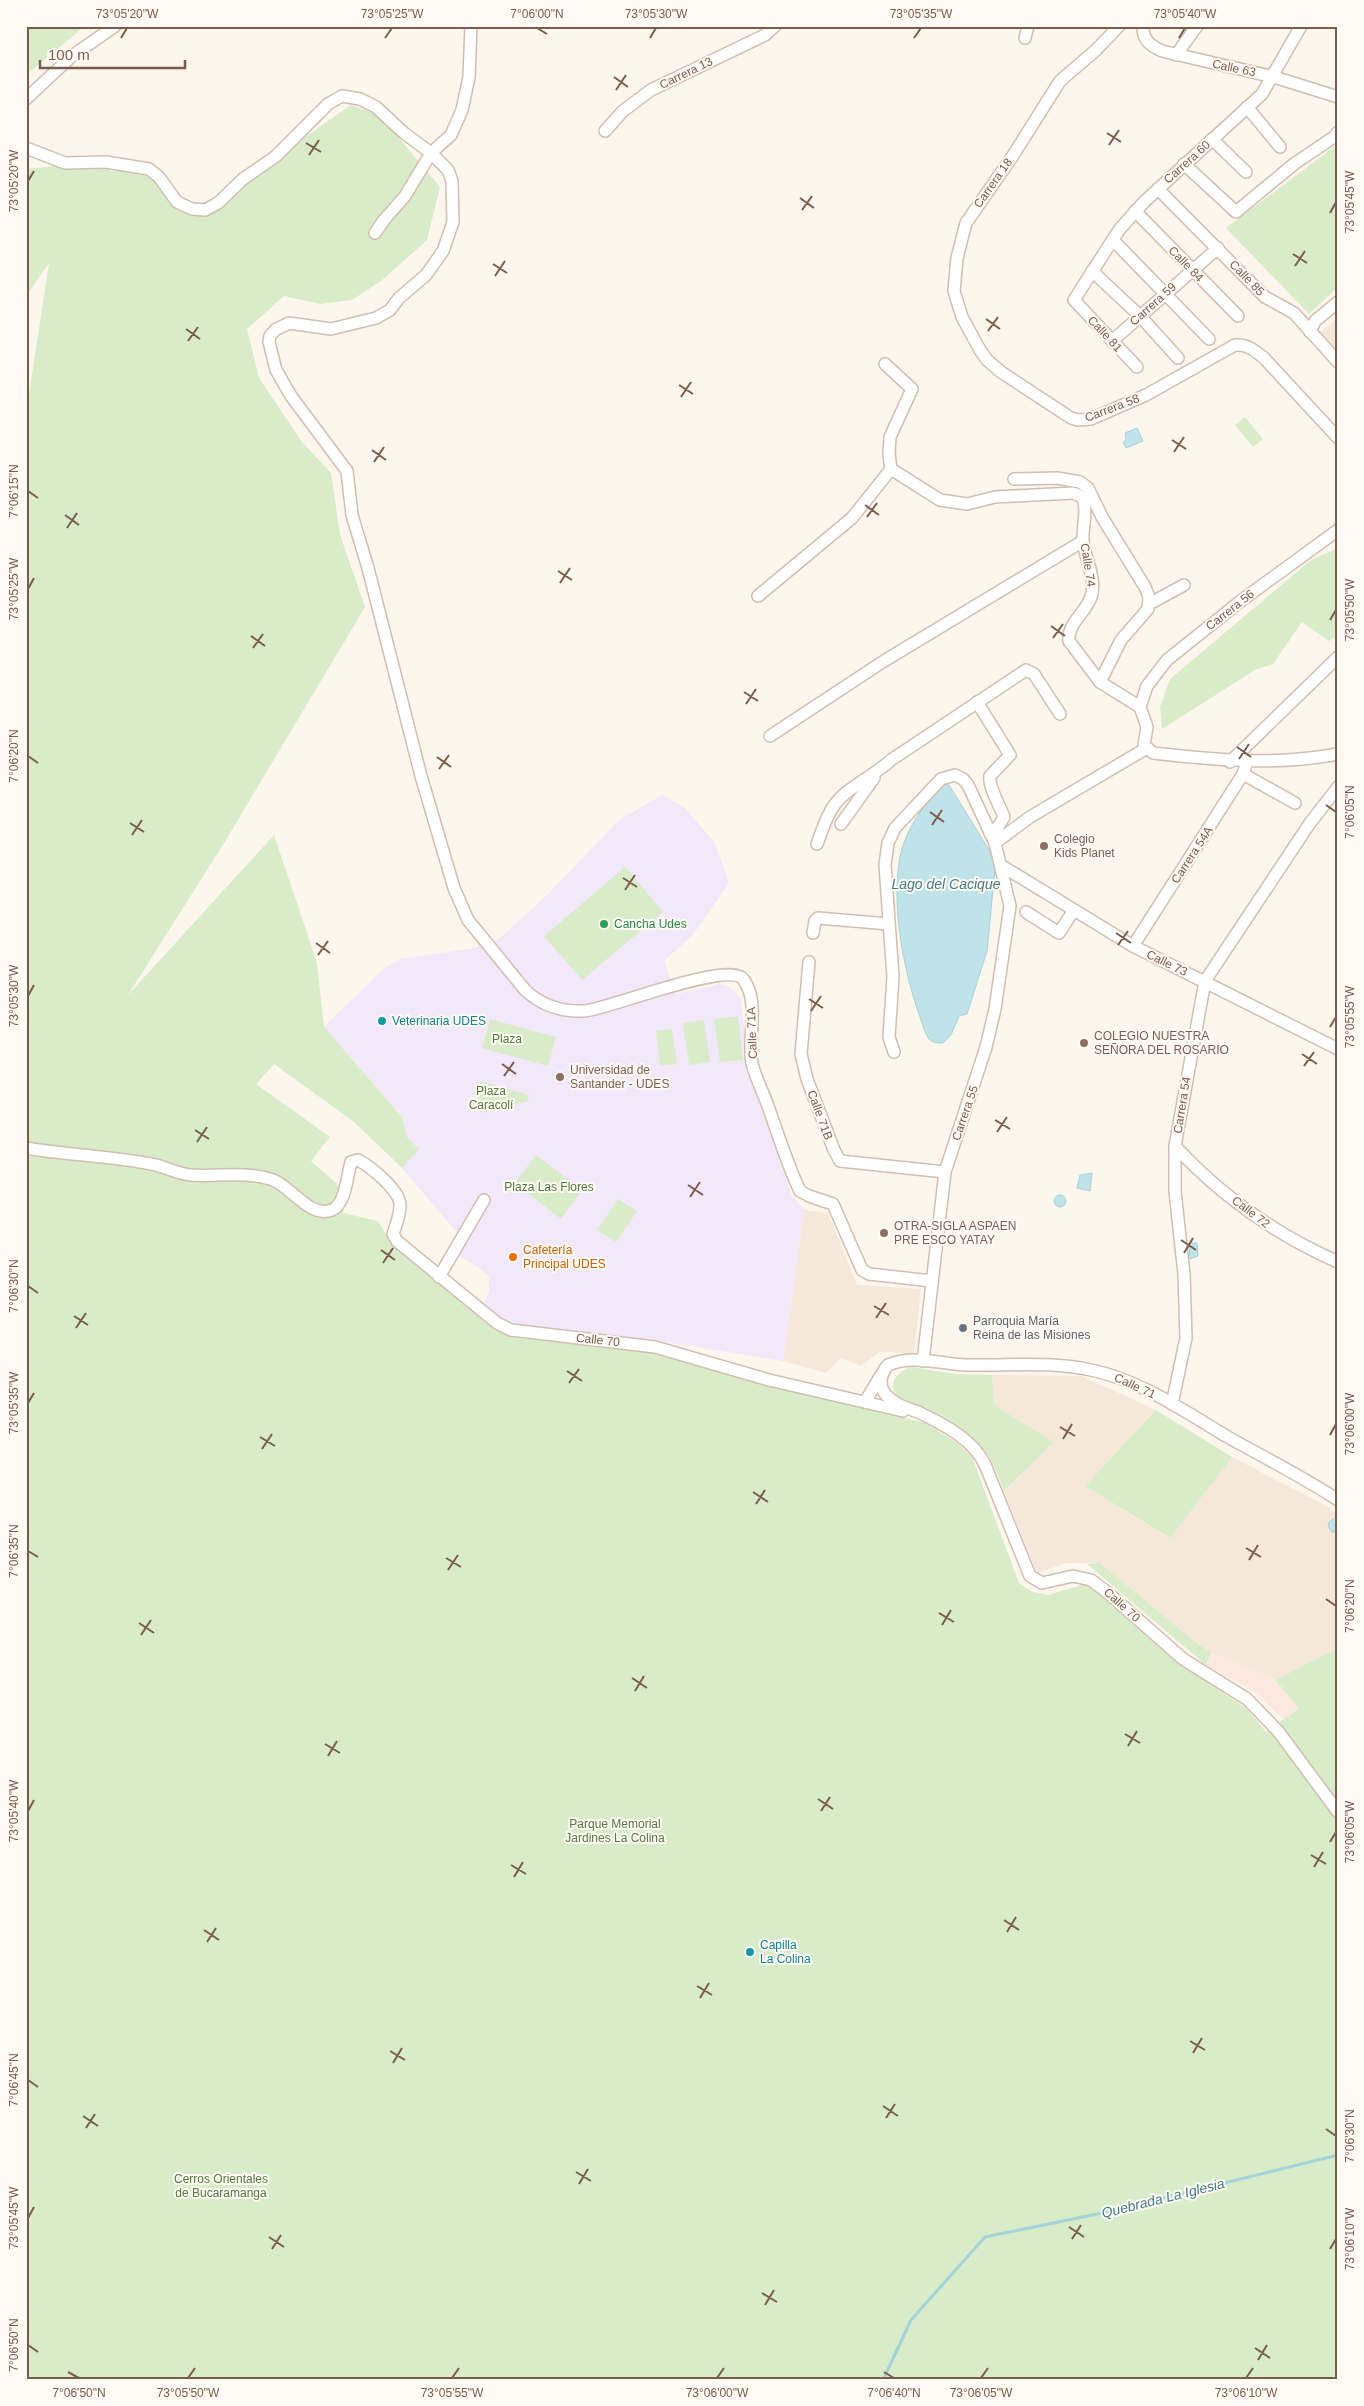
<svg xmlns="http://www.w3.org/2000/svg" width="1364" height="2406" font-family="Arial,sans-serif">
<rect width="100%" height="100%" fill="#fdf6ec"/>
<g fill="#f5e8da">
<polygon points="1338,317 1338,351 1321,332"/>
<polygon points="804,1210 828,1213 857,1285 921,1289 914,1353 880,1352 861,1366 841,1358 826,1373 783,1361"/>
<polygon points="992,1375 1082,1376 1156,1410 1085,1486 1169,1538 1232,1457 1319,1502 1338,1514 1338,1648 1275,1680 1211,1652 1195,1642 1100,1563 1067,1563 1037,1573 1004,1491 1054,1442 994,1405"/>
</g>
<polygon fill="#fde8e0" points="1211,1652 1275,1680 1299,1708 1283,1719 1252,1690 1206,1665"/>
<polygon fill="#f3e8fa" points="662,795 685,808 715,843 729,883 693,935 664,961 676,994 720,984 729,987 736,992 741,1000 748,1064 791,1194 804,1210 783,1361 659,1341 520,1326 501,1319 483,1306 489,1291 489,1277 481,1269 458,1255 465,1242 402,1168 419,1149 407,1137 402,1117 324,1027 383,969 400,959 474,948 499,939 546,896 619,820"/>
<g fill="#d8ecc9">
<polygon points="26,26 85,26 26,75"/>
<path d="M 351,105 L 379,114 L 440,187 L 427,240 L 381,281 L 352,300 L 320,304 L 284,296 L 247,329 L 259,378 L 302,442 L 331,473 L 340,535 L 365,607 L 226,840 L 128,995 L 274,835 L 317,963 L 324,1027 L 402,1117 L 407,1137 L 419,1149 L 402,1168 L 354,1122 L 274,1064 L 256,1084 L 330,1137 L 311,1161 L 345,1191 L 343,1213 L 378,1221 L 387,1236 L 406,1254 L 469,1308 L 509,1337 L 642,1351 L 781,1389 L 925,1423 L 956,1442 L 972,1457 L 1019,1583 L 1032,1592 L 1048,1595 L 1082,1585 L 1091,1587 L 1107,1599 L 1173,1659 L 1246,1708 L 1266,1732 L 1299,1708 L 1275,1680 L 1338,1648 L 1338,2380 L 26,2380 L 26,414 L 49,263 L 26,296 L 26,169 L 116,160 L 109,171 C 151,168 164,186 191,213 L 224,204 L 257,170 Z"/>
<polygon points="1338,144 1338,287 1309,314 1226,228"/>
<polygon points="1245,417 1263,439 1253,447 1235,425"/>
<polygon points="1338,548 1338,635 1329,641 1302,622 1273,664 1255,670 1162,729 1160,707 1170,679 1311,560"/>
<polygon points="625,867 663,912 582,980 544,936"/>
<polygon points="738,1016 743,1060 720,1062 714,1019"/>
<polygon points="490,1019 556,1037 548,1066 482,1048"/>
<polygon points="704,1020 710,1062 689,1065 683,1023"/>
<polygon points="672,1029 677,1064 660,1066 656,1031"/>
<polygon points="481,1081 529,1095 528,1101 480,1113 478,1093"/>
<polygon points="536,1155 582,1190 561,1219 515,1183"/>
<polygon points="618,1199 637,1211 616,1242 597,1230"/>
<path d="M 912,1367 L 955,1374 L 992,1375 L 994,1405 L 1054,1442 L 1004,1491 C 1000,1480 996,1469 990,1458 C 982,1442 950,1421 934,1412 C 923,1407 903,1405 896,1395 C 887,1381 900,1370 912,1367 Z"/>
<polygon points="1156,1410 1232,1457 1170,1538 1085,1486"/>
<polygon points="1100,1563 1195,1642 1211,1652 1206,1665 1087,1564"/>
</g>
<g fill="#bfe3e8" stroke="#a5d3da">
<polygon points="1137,428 1143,441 1126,448 1123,442 1126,440 1125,433"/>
<path d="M 943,784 L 949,785 L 991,853 L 995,869 L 987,951 L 967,1014 L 959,1016 L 951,1035 L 943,1043 C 938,1043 933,1043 929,1039 C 924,1032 922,1022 919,1014 C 903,969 890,899 901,852 C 908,826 925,803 943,784 Z"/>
<polygon points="1092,1173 1090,1191 1077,1188 1080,1175"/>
<circle cx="1060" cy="1201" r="6"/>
<polygon points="1189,1243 1197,1243 1198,1256 1190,1259"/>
<polygon points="1335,1518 1338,1518 1337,1532 1332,1532 1328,1526 1329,1522"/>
</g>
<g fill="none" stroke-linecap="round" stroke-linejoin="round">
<polyline stroke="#a5d3da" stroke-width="3" points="883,2380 911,2320 985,2237 1107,2212 1338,2155"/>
<g stroke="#d1beb0" stroke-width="14">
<g id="minor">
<path d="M 1119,26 L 1096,50 L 1060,81 L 1012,157 L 966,223 L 957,258 L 954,291 L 962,317 L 980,350 L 987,360 L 1001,372 L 1071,418 L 1078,420 L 1091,419 L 1146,395 L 1235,345 C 1247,344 1254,350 1264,358 L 1338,438"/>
<path d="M 1143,26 C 1142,40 1151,46 1162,51 L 1274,77 L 1338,97"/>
<polyline points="1025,38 1028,26"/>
<polyline points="1176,55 1197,26"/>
<polyline points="26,99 72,56 115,26"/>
<polyline points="1247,107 1280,147"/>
<polyline points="605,131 623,111 651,90 765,35 775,26"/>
<polyline points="1212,139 1246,172"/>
<path d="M 26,148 L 65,163 L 106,162 L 149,169 L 159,177 L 177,202 L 192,209 L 205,210 L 218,203 L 243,179 L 276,156 L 328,104 L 342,96 L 360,99 L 376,107 L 404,133 L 431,153 L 448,170 L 452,181 L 453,222 L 443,251 L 426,275 L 399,298 L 390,310 L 376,318 L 331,329 L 289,323 L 275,330 L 270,336 L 269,342 L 276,370 L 291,396 L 347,471 L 352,515 L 368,568 L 421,776 L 454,888 L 468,920 L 525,990 C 541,1005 561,1012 584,1011 C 610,1009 730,959 744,980 C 760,1004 747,1037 752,1063 C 755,1077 763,1092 768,1106 C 778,1134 787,1164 800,1191 L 809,1196 L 833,1204 L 862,1270 L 869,1274 L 932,1281"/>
<polyline points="1184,164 1236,212 1294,164 1334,137 1338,132"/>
<polyline points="1158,189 1265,297 1294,313 1338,362"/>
<polyline points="1135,211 1238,316"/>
<polyline points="375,233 384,220 405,196 431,153 451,135 462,110 469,77 471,26"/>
<polyline points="1113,240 1209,339"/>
<polyline points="1092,271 1140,316 1178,358"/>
<polyline points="1310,332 1315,321 1338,302"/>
<polyline points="1112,341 1218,248"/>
<polyline points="1137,367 1074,300 1119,230 1144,202 1262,94 1301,26"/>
<path d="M 891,469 L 940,500 L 967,504 L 995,497 L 1073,493 C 1078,495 1083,496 1084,502 C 1087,514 1082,529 1083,541 C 1085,559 1097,579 1091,597 C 1086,613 1067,623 1069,641 L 1100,682 L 1140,707 L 1147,727 L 1144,745 L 1153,753 C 1216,760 1274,766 1338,754"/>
<polyline points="1014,479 1057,478 1080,482 1088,488 1102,517 1145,587 1149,597 1148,609 1121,640 1100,682"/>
<polyline points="758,596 852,518 891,469 889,454 890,437 912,389 885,364"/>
<polyline points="1149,604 1184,585"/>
<path d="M 977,702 L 1010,755 L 990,776 C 988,786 1000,806 1004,817 L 998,827 L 990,833"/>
<polyline points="1140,707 1147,686 1167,660 1242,600 1338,530"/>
<polyline points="770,736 884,661 1083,541"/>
<polyline points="1230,762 1338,657"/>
<polyline points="1243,774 1295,803"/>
<polyline points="841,824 874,778"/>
<polyline points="995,843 1030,817 1147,748"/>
<path d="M 817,844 C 822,831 826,816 835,804 C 849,786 874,776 891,760 L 1026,670 L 1034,674 L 1060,714"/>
<polyline points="1002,866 1133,946 1338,1049"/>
<polyline points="1026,912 1059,933 1074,910"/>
<polyline points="813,933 815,921 818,918 889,924"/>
<polyline points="1133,946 1243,774 1247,762"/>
<polyline points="809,962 801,1054 807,1079 834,1150 840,1161 945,1172"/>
<polyline points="894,1052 889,1037 893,977 885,865 888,843 895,828 941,779 955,775 963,779 968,785 995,843 1010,906 995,1009 986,1047 945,1172 923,1361"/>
<path d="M 1175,1146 C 1221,1196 1277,1235 1338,1262"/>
<path d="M 26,1148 C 67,1155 110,1156 151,1164 C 164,1166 177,1174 191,1175 C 217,1177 244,1171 270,1179 C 290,1184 309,1219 332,1210 C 346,1204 347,1175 351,1162 L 358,1160 C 370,1166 401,1191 400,1206 C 400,1215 396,1225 393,1234 L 397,1241 L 497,1323 L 511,1330 L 655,1347 L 769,1380 L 903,1411"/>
<polyline points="439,1277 484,1200"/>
<polyline points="865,1402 881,1375"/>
<polyline points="1172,1404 1186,1338 1184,1274 1175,1191 1175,1146 1205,981 1310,823 1338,787"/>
<path d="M 1338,1500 C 1302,1476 1263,1457 1226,1436 C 1184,1411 1140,1380 1091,1370 C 1049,1361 1008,1366 966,1365 C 942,1364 911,1354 888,1365 C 880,1374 878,1387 887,1396 C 895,1405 907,1408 918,1412 C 943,1424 975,1440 986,1467 L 1030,1576 L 1042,1583 L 1073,1576 L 1091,1580 L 1107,1592 L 1183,1659 L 1247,1699 L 1278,1731 L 1338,1812"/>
</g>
</g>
<use href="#minor" stroke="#fff" stroke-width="11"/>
</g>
<path fill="none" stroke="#7a5c4d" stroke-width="2" d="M 537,28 L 547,34M 121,38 L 127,28M 385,38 L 392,28M 650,38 L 656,28M 914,38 L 921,28M 1179,38 L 1185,28M 614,77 L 628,87M 616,90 L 626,75M 1107,133 L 1121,142M 306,143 L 321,152M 1109,145 L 1119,130M 309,155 L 319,140M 28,181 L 34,171M 800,198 L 814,208M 802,210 L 812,196M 1330,213 L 1336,202M 1293,254 L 1307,263M 493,264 L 507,273M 1295,266 L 1305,251M 495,276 L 505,261M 986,319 L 1000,329M 186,329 L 200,339M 988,331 L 998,317M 188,341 L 198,327M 679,385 L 693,394M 681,397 L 691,382M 1172,440 L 1186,449M 372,450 L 386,460M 1174,452 L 1184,437M 374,462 L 384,447M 28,491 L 38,498M 865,505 L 879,515M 65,515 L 79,525M 867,517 L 877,503M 67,528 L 77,513M 558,571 L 572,580M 560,583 L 570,568M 28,589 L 34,578M 1330,620 L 1336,610M 1051,626 L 1065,636M 251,636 L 265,646M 1053,638 L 1063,624M 253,648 L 263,634M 744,692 L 758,701M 746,704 L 756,689M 1237,747 L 1251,757M 28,756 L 38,763M 437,757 L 451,767M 1239,759 L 1249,744M 439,769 L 449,755M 1326,805 L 1336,812M 930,812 L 944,822M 130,823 L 144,832M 932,825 L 942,810M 132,835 L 142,820M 623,878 L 637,887M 625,890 L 635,875M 1116,933 L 1131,943M 316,943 L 330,953M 1118,945 L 1128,931M 318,955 L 328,941M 28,996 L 34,985M 809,999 L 823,1008M 811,1011 L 821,996M 1330,1027 L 1336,1017M 1302,1054 L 1317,1064M 502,1064 L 516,1074M 1304,1066 L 1314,1052M 504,1076 L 514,1062M 995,1120 L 1010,1129M 195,1130 L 209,1139M 997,1132 L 1007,1117M 197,1142 L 207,1127M 688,1185 L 703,1195M 690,1197 L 700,1182M 1181,1240 L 1196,1250M 381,1250 L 395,1260M 1184,1253 L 1193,1238M 383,1263 L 393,1248M 28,1286 L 38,1293M 874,1306 L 889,1315M 74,1316 L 88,1325M 876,1318 L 886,1303M 76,1328 L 86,1313M 567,1371 L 582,1381M 569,1383 L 579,1369M 28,1403 L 34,1393M 1060,1427 L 1075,1436M 1330,1435 L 1336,1424M 260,1437 L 275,1446M 1063,1439 L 1072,1424M 262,1449 L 272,1434M 753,1492 L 768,1502M 756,1504 L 765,1490M 1246,1548 L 1261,1557M 28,1551 L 38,1557M 446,1558 L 461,1567M 1249,1560 L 1258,1545M 448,1570 L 458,1555M 1326,1599 L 1336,1606M 939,1613 L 954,1622M 139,1623 L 154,1633M 942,1625 L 951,1610M 141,1635 L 151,1620M 632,1678 L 647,1688M 635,1691 L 644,1676M 1125,1734 L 1140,1743M 325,1744 L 340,1753M 1128,1746 L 1137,1731M 328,1756 L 337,1741M 818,1799 L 833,1809M 28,1811 L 34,1800M 821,1811 L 830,1797M 1330,1842 L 1336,1832M 1311,1855 L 1326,1864M 511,1865 L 526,1874M 1314,1867 L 1323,1852M 514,1877 L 523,1862M 1004,1920 L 1019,1930M 204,1930 L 219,1940M 1007,1932 L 1016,1917M 207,1942 L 216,1928M 697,1986 L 712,1995M 700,1998 L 709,1983M 1190,2041 L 1205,2050M 390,2051 L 405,2060M 1193,2053 L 1202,2038M 393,2063 L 402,2048M 28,2080 L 38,2087M 883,2106 L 898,2116M 83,2116 L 98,2126M 886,2118 L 895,2104M 86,2128 L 95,2114M 1326,2129 L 1336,2136M 576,2172 L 591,2181M 579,2184 L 588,2169M 28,2218 L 34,2207M 1069,2227 L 1084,2237M 269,2237 L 284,2247M 1072,2239 L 1081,2225M 272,2249 L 281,2235M 1330,2249 L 1336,2239M 762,2293 L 777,2302M 765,2305 L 774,2290M 28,2345 L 38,2352M 1255,2348 L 1270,2358M 1258,2360 L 1267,2345M 68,2372 L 79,2378M 884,2372 L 894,2378M 188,2378 L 195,2368M 452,2378 L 459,2368M 717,2378 L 724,2368M 981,2378 L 988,2368M 1246,2378 L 1253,2368"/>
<g fill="#8d6e63" stroke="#fffaf3" stroke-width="2">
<circle cx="1044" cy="846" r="5"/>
<circle cx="1084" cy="1043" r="5"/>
<circle cx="560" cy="1077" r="5"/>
<circle cx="884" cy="1233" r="5"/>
</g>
<circle fill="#2e9e5b" stroke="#fffaf3" stroke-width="2" cx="604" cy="924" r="5"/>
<g fill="#0f9aa8" stroke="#fffaf3" stroke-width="2">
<circle cx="382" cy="1021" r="5"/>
<circle cx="750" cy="1952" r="5"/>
</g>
<circle fill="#e8710a" stroke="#fffaf3" stroke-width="2" cx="513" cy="1257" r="5"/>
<circle fill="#6b7280" stroke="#fffaf3" stroke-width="2" cx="963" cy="1328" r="5"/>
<g text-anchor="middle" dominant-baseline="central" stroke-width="4" stroke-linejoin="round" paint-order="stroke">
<g font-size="12" fill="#7a5c4d" stroke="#fffaf3">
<text transform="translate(1234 68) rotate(12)">Calle 63</text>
<text transform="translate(686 73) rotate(-26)">Carrera 13</text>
<text transform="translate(1187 162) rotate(-42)">Carrera 60</text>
<text transform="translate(993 183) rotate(-55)">Carrera 18</text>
<text transform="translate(1186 264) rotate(46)">Calle 84</text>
<text transform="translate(1247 278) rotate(46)">Calle 85</text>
<text transform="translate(1153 304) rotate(-42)">Carrera 59</text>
<text transform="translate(1105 334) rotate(47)">Calle 81</text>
<text transform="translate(1112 408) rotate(-21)">Carrera 58</text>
<text transform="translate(1088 565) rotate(81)">Calle 74</text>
<text transform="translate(1230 610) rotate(-38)">Carrera 56</text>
<text transform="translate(1192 855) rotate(-57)">Carrera 54A</text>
<text transform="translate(1167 963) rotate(26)">Calle 73</text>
<text transform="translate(752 1033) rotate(-92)">Calle 71A</text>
<text transform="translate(1182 1105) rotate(-81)">Carrera 54</text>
<text transform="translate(965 1113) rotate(-71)">Carrera 55</text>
<text transform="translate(820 1115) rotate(70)">Calle 71B</text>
<text transform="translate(1251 1212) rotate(37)">Calle 72</text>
<text transform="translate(598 1340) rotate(6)">Calle 70</text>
<text transform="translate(1135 1386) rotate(25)">Calle 71</text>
<text transform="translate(1122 1605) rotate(42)">Calle 70</text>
</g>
<g font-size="12" fill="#785e54" stroke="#fffaf3" text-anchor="start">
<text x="1054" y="839">Colegio<tspan x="1054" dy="14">Kids Planet</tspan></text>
<text x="1094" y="1036">COLEGIO NUESTRA<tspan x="1094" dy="14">SEÑORA DEL ROSARIO</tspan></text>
<text x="570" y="1070">Universidad de<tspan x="570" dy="14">Santander - UDES</tspan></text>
<text x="894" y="1226">OTRA-SIGLA ASPAEN<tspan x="894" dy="14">PRE ESCO YATAY</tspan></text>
</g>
<g font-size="12" fill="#27864d" stroke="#fffaf3" text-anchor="start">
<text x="614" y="924">Cancha Udes</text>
</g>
<g font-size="12" fill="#0d838f" stroke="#fffaf3" text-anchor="start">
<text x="392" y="1021">Veterinaria UDES</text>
<text x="760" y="1945">Capilla<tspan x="760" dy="14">La Colina</tspan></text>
</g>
<g font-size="12" fill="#537a41" stroke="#fffaf3">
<text x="507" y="1039">Plaza</text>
<text x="491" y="1091">Plaza<tspan x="491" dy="14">Caracolí</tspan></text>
<text x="549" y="1187">Plaza Las Flores</text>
<text x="615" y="1824">Parque Memorial<tspan x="615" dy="14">Jardines La Colina</tspan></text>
<text x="221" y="2179">Cerros Orientales<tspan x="221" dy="14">de Bucaramanga</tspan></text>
</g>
<g font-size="12" fill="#c56008" stroke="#fffaf3" text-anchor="start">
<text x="523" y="1250">Cafetería<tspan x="523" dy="14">Principal UDES</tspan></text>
</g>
<g font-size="12" fill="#5b616d" stroke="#fffaf3" text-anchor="start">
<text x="973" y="1321">Parroquia María<tspan x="973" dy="14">Reina de las Misiones</tspan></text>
</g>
<g font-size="14" font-style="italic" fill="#437c86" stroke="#fffaf3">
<text x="946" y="884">Lago del Cacique</text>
<text transform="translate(1163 2198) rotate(-14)">Quebrada La Iglesia</text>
</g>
</g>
<rect width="1364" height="2406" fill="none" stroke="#fffaf3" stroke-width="55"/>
<path d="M40 60v8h145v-8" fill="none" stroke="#7a5c4d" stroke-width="2.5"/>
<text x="48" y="60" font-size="15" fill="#7a5c4d" stroke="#fffaf3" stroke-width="4" paint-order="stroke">100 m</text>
<rect x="28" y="28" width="1308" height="2350" fill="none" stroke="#7a5c4d" stroke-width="2"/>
<g font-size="12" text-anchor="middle" fill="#7a5c4d">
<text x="127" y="18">73°05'20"W</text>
<text x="392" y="18">73°05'25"W</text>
<text x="537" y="18">7°06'00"N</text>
<text x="656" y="18">73°05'30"W</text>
<text x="921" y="18">73°05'35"W</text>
<text x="1185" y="18">73°05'40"W</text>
<text transform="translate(14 181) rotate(-90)" y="4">73°05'20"W</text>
<text transform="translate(1350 202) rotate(-90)" y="4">73°05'45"W</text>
<text transform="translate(14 491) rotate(-90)" y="4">7°06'15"N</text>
<text transform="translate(14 589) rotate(-90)" y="4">73°05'25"W</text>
<text transform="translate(1350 610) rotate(-90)" y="4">73°05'50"W</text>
<text transform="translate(14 756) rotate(-90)" y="4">7°06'20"N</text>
<text transform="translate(1350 812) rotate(-90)" y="4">7°06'05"N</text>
<text transform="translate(14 996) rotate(-90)" y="4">73°05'30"W</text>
<text transform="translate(1350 1017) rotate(-90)" y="4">73°05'55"W</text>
<text transform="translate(14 1286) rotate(-90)" y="4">7°06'30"N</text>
<text transform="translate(14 1403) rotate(-90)" y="4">73°05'35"W</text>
<text transform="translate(1350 1424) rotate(-90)" y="4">73°06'00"W</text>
<text transform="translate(14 1551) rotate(-90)" y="4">7°06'35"N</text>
<text transform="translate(1350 1606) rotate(-90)" y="4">7°06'20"N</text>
<text transform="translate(14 1811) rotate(-90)" y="4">73°05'40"W</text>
<text transform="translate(1350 1832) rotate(-90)" y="4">73°06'05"W</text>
<text transform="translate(14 2080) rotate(-90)" y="4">7°06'45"N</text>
<text transform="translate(1350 2136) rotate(-90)" y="4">7°06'30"N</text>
<text transform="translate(14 2218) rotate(-90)" y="4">73°05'45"W</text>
<text transform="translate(1350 2239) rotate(-90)" y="4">73°06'10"W</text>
<text transform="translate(14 2345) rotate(-90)" y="4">7°06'50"N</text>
<text x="79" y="2397">7°06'50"N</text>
<text x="188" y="2397">73°05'50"W</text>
<text x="452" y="2397">73°05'55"W</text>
<text x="717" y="2397">73°06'00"W</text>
<text x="894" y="2397">7°06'40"N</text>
<text x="981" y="2397">73°06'05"W</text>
<text x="1246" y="2397">73°06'10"W</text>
</g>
</svg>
